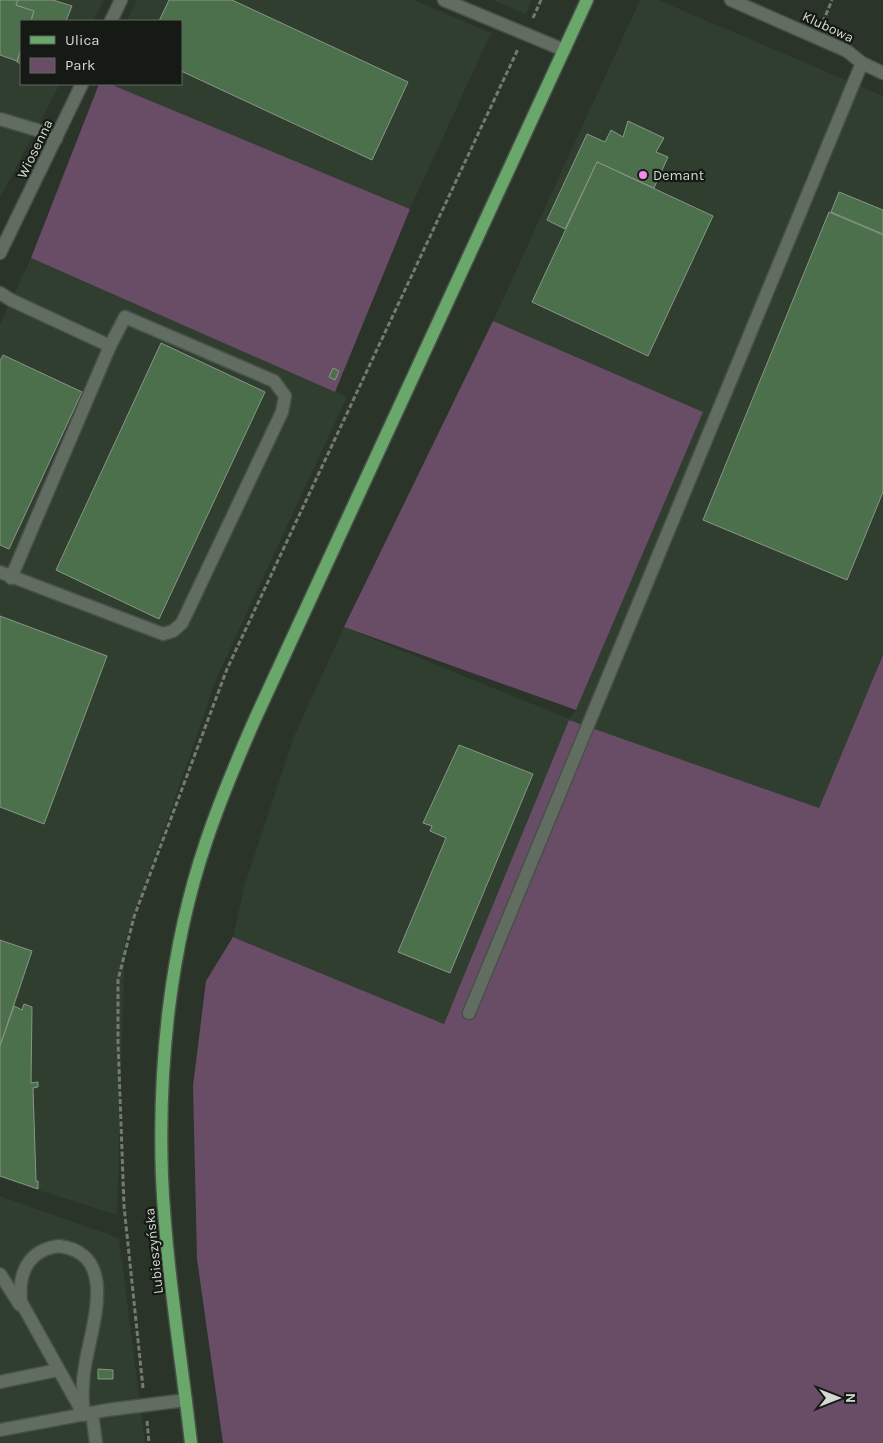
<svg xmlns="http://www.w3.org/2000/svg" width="883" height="1443" font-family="Karla,sans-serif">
<rect width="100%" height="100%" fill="#2a3429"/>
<g fill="#2f3e2e">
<polygon points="0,0 104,0 93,21 21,21 21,84 60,84 0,198"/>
<polygon points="137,0 414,0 491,33 410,209 110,84 181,84 181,21 127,21"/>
<polygon points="492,0 532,0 526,14"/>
<polygon points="640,0 658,0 883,96 883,655 819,808 569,720 444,1024 233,937 244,887 295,734 344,627 569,719 576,710 702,412 493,321"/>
<polygon points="31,258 347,397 218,675 125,941 117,1215 0,1178 0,324"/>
<polygon points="0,1196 119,1238 145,1443 0,1443"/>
</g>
<g fill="#694c66">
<polygon points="99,84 110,84 410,209 335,392 31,258"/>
<polygon points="493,321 703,412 576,710 344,627"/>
<polygon points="883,655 883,1443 223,1443 197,1259 193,1086 206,981 233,937 444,1024 569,720 819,808"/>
</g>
<g fill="#4b704b" stroke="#899688">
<polygon points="0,0 18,0 16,5 34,11 31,21 21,21 21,49 17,61 0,55"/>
<polygon points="18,0 53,0 72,6 66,21 31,21 34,11 16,5"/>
<polygon points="169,0 232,0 408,82 372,160 181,71 181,21 159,21"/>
<polygon points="21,49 21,64 17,62"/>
<polygon points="628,121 664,138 656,152 668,157 654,188 597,162 565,229 547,220 587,134 605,142 611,130 623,137"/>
<polygon points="597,162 713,216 648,356 532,302"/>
<polygon points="839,192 883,210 883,234 831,212"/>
<polygon points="829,212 883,235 883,492 847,580 703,520"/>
<polygon points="161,343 265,392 159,619 56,570"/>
<polygon points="3,355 82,392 9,549 0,545 0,361"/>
<polygon points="333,368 339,371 335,380 329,377"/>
<polygon points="0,616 107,656 44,824 0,807"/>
<polygon points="459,745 533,774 450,973 398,952 446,838 430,831 432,826 423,823"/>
<polygon points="0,940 32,951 0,1046"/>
<polygon points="24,1004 32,1007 31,1083 38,1082 38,1087 33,1088 36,1181 38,1181 38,1189 0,1176 0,1046 14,1006 22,1010"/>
<polygon points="98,1369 113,1370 113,1379 98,1379"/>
</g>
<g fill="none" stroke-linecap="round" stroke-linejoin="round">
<g stroke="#485148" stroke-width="15">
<g id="service">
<polyline points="444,0 564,50"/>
<polyline points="111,21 121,0"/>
<polyline points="0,119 37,130 56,139"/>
<polyline points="0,253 82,84"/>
<polyline points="0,293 11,300 110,346 125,317 274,381 285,396 282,412 182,623 173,631 163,634 0,572"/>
<polyline points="11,578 110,346"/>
<polyline points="469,1013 862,63"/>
<path d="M 59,1246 C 120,1254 91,1327 85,1366 C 82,1382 82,1398 84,1415 L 21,1302 C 18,1273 28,1250 59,1246 Z"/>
<polyline points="0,1274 20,1305"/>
<polyline points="0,1382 58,1370"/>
<polyline points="92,1413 96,1443"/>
<polyline points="0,1430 107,1410 186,1400"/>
</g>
</g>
<g stroke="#485148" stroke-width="15">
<polyline id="minor" points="731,0 847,51 862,63 883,73"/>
</g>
<g stroke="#485148" stroke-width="15">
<path id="primary" d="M 191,1443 C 181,1355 166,1266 162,1177 C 158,1066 170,948 206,842 C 220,800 237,760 255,719 L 587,0"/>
</g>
<g stroke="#727a71" stroke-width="3" stroke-dasharray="5 2.5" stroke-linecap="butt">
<polyline points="533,18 541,0"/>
<polyline points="823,22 832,0"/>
<polyline points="143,1388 124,1206 118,1041 118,980 134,917 227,669 518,49"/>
<polyline points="147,1421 149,1443"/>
</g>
<use href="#service" stroke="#616d61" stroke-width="12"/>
<use href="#minor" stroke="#616d61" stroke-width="12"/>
<use href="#primary" stroke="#6aa76b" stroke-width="12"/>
</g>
<circle fill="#f689ed" stroke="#161a15" stroke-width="2" cx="643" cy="175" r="5"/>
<g text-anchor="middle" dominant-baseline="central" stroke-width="4.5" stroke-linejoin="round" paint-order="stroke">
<g font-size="14" fill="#d4dad3" stroke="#161a15">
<text transform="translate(828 27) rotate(25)">Klubowa</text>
<text transform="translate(35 149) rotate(-64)">Wiosenna</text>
<text transform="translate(154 1251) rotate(-96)">Lubieszyńska</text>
</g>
<g font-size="14" fill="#d4dad3" stroke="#161a15" text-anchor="start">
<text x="653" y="175">Demant</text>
</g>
</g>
<rect x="20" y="20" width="162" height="65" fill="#161a15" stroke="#626761"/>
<rect x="30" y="36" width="25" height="8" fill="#6aa76b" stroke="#626761"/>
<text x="65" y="45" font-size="15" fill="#d4dad3">Ulica</text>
<rect x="30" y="58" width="25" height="15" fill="#694c66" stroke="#626761"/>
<text x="65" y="70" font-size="15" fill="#d4dad3">Park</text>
<g transform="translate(838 1398) rotate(90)" stroke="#161a15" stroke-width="4" paint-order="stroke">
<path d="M0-4L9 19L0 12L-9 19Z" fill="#d4dad3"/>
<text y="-8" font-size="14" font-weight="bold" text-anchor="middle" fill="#d4dad3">N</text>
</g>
</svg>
